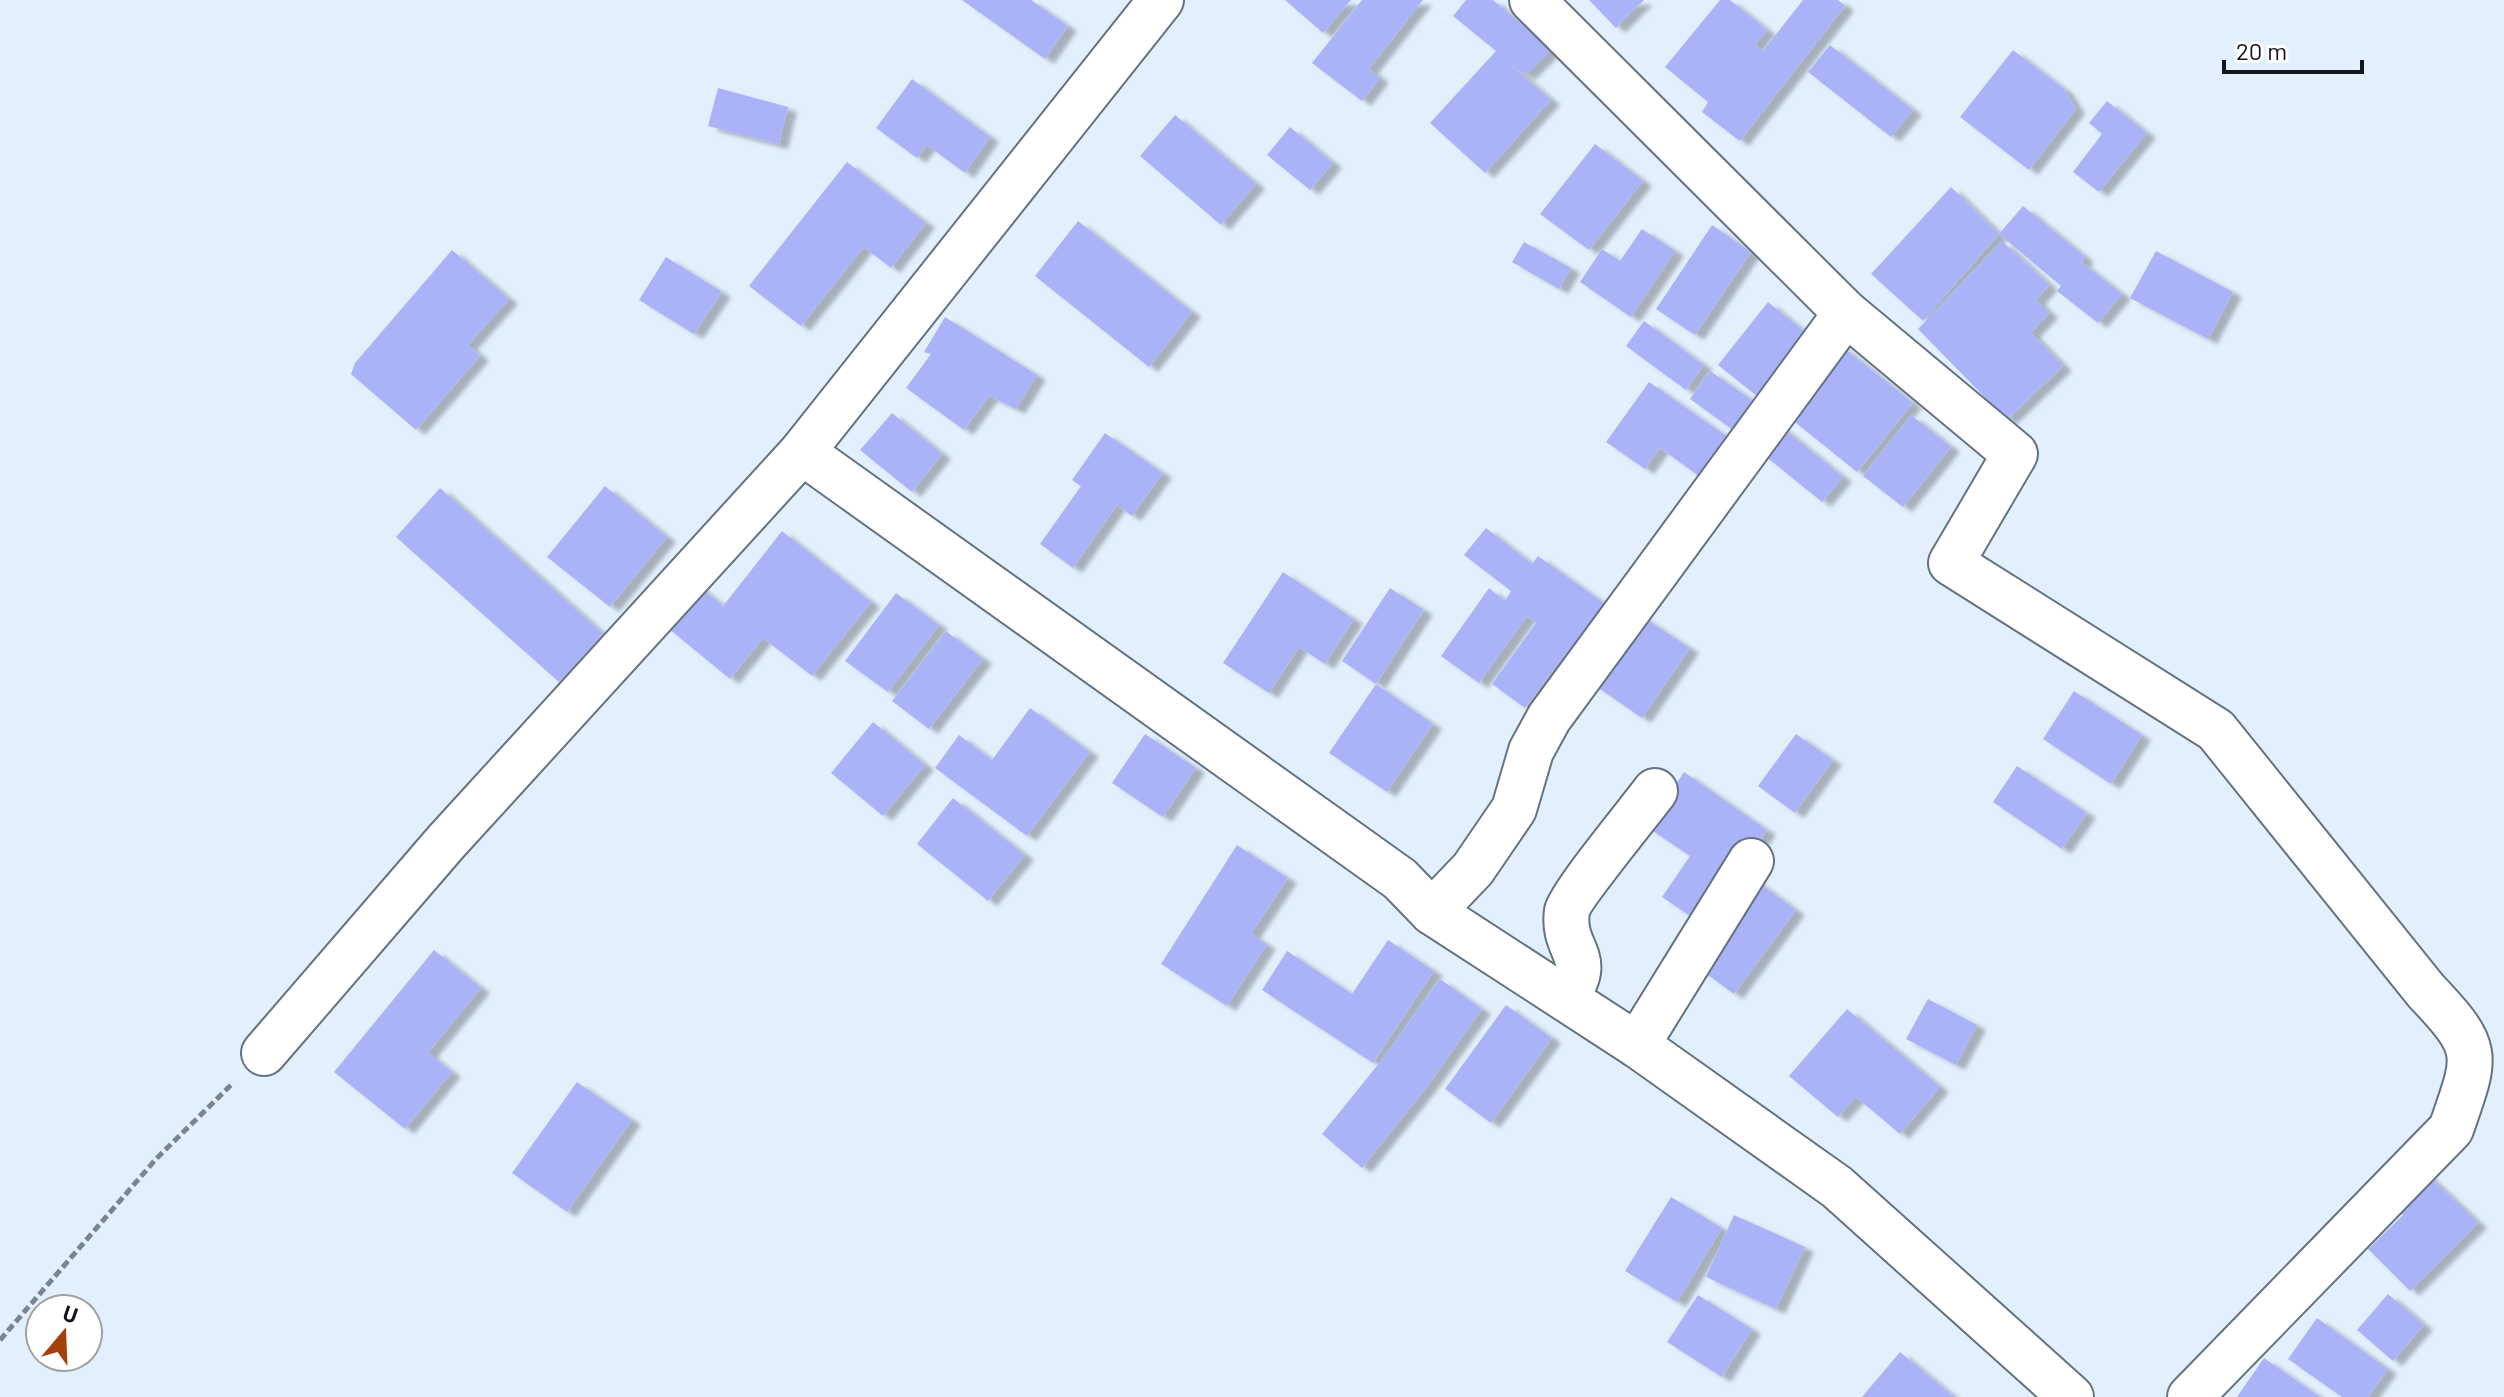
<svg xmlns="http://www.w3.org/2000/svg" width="2504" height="1397" font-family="Barlow,sans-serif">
<defs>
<filter id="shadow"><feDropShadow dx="9" dy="5" stdDeviation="2" flood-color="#0004"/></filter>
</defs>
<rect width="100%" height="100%" fill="#e2f0fd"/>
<g fill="#abb3f8" filter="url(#shadow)">
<polygon points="962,0 1031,0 1068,26 1045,59"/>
<polygon points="1285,0 1351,0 1323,33"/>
<polygon points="1362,0 1423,0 1369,69 1380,78 1362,101 1312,63"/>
<polygon points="1466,0 1493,0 1552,49 1526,75 1507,62 1551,100 1485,173 1430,123 1496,51 1453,16"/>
<polygon points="1589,0 1644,0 1616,28"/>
<polygon points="1720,0 1730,0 1767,30 1755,45 1763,51 1803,0 1838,0 1845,6 1740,141 1702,112 1708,102 1665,67"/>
<polygon points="1830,45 1913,110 1891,137 1808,72"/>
<polygon points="2013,50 2064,89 2076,109 2029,170 1960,117"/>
<polygon points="912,79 990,137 965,173 927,145 917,158 876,128"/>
<polygon points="718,88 788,107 779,144 708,126"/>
<polygon points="2107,101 2147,133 2099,192 2073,172 2102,134 2089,123"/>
<polygon points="1175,115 1256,184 1221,225 1140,156"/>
<polygon points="1290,127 1333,163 1310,190 1267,155"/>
<polygon points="1595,144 1643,181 1589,250 1540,214"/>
<polygon points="847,162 926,223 891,268 864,247 801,326 749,286"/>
<polygon points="1951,187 1999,234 1923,321 1871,274"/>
<polygon points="2023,206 2085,257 2081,262 2122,294 2098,323 2057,291 2061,286 1999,234"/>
<polygon points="1078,221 1192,312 1149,367 1035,276"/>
<polygon points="1712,225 1751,252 1695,335 1656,309"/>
<polygon points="1642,229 1675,251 1631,317 1580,282 1602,249 1620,261"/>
<polygon points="2002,241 2049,285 2036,300 2049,313 2031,333 2063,366 2007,420 1918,329"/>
<polygon points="1524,242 1571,268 1559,289 1512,262"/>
<polygon points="452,250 509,299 468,345 480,356 416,430 351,374 355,363"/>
<polygon points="2156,251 2233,292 2208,339 2130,298"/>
<polygon points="666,257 722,292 694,334 639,300"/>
<polygon points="1768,302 1816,341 1767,404 1718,365"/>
<polygon points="945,317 1037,375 1016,409 989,396 964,430 906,388 931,354 924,352"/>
<polygon points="1644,321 1704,365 1686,390 1626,346"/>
<polygon points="1840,345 1913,403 1857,472 1785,414"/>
<polygon points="1710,371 1765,409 1744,438 1690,399"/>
<polygon points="1649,382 1739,445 1710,484 1660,448 1645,469 1606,442"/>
<polygon points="892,413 942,454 912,492 860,450"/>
<polygon points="1911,415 1951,447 1903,507 1863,476"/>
<polygon points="1779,425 1843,477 1822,502 1758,450"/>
<polygon points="1105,433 1163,473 1132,516 1117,505 1073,568 1040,544 1081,486 1072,480"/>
<polygon points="605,486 667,537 610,607 547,557"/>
<polygon points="440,488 603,634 559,682 396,537"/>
<polygon points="1486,528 1532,564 1538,556 1622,616 1587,663 1568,650 1525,708 1492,684 1536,623 1527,616 1479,683 1441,656 1489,588 1505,601 1511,591 1464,555"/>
<polygon points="782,531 871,602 812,676 763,638 730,679 663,624 696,584 723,606"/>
<polygon points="1283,572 1354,619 1325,664 1299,647 1269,693 1223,663"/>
<polygon points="1390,588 1424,610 1376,684 1342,661"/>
<polygon points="896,593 939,625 888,692 845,661"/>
<polygon points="1637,613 1690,648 1642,718 1590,682"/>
<polygon points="946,631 983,659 929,729 892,701"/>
<polygon points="1376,684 1433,724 1387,792 1329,753"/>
<polygon points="2074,691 2142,735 2111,784 2043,739"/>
<polygon points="1030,708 1090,752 1027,836 935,768 959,735 992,760"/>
<polygon points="873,722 925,765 883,816 831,773"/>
<polygon points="1145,734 1196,768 1163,817 1112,783"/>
<polygon points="1796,734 1833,760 1795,813 1758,786"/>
<polygon points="2017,766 2087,813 2062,849 1993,802"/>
<polygon points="1684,772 1767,830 1702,924 1662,897 1690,856 1647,827"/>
<polygon points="953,798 1025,855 988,901 917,844"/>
<polygon points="1237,845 1288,878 1251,934 1267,944 1227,1006 1161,964"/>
<polygon points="1751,877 1796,910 1734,994 1689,961"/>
<polygon points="1388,940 1434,971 1373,1063 1262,990 1287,951 1352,994"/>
<polygon points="434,950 481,988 428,1053 452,1072 405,1129 334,1072"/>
<polygon points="1440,979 1482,1009 1426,1088 1362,1168 1322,1134 1384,1057"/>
<polygon points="1928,999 1977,1025 1956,1065 1906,1039"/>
<polygon points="1506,1005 1552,1038 1491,1123 1445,1089"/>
<polygon points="1847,1009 1940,1087 1900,1134 1856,1097 1838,1117 1789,1076"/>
<polygon points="577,1082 632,1120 567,1212 512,1173"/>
<polygon points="2421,1169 2478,1223 2410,1291 2368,1249 2403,1215 2389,1201"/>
<polygon points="1671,1197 1722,1228 1677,1302 1625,1271"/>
<polygon points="1734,1215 1805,1247 1776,1309 1706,1277"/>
<polygon points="2388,1294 2424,1325 2393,1361 2357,1330"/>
<polygon points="1698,1295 1752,1329 1722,1377 1667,1342"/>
<polygon points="2317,1318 2388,1369 2368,1397 2342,1397 2288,1359"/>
<polygon points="1900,1352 1954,1397 1862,1397"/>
<polygon points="2264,1358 2320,1397 2237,1397"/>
</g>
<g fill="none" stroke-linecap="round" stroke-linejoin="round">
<g stroke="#647381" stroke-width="48">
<g id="minor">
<path d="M 1532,0 L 1846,313 L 2015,454 L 1951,563 L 2216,730 L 2426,991 C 2482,1050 2477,1054 2451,1129 L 2190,1397"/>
<polyline points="802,452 1400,879 1432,912 1637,1045 1837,1187 2071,1397"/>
<polyline points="1432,912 1473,869 1514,809 1531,751 1549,718 1846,313"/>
<path d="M 1565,998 C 1597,956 1561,952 1567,911 C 1570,896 1640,811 1655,791"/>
<polyline points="1637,1045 1751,861"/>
<polyline points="264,1053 446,842 802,452 1161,0"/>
</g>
</g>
<polyline stroke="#7b858e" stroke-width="5" stroke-dasharray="8 4" stroke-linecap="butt" points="0,1340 156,1159 233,1083"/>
<use href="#minor" stroke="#fff" stroke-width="44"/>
</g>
<g transform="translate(64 1333) rotate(19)"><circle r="38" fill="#ffffff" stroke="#9fa2a4" stroke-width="2"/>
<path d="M0-6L14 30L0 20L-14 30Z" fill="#a4400b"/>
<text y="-12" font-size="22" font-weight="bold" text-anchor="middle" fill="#10161b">U</text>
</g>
<path d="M2224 60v12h138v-12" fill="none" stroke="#10161b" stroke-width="4"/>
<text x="2236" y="60" font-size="24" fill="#10161b" stroke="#ffffff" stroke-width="6" paint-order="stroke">20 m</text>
</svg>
